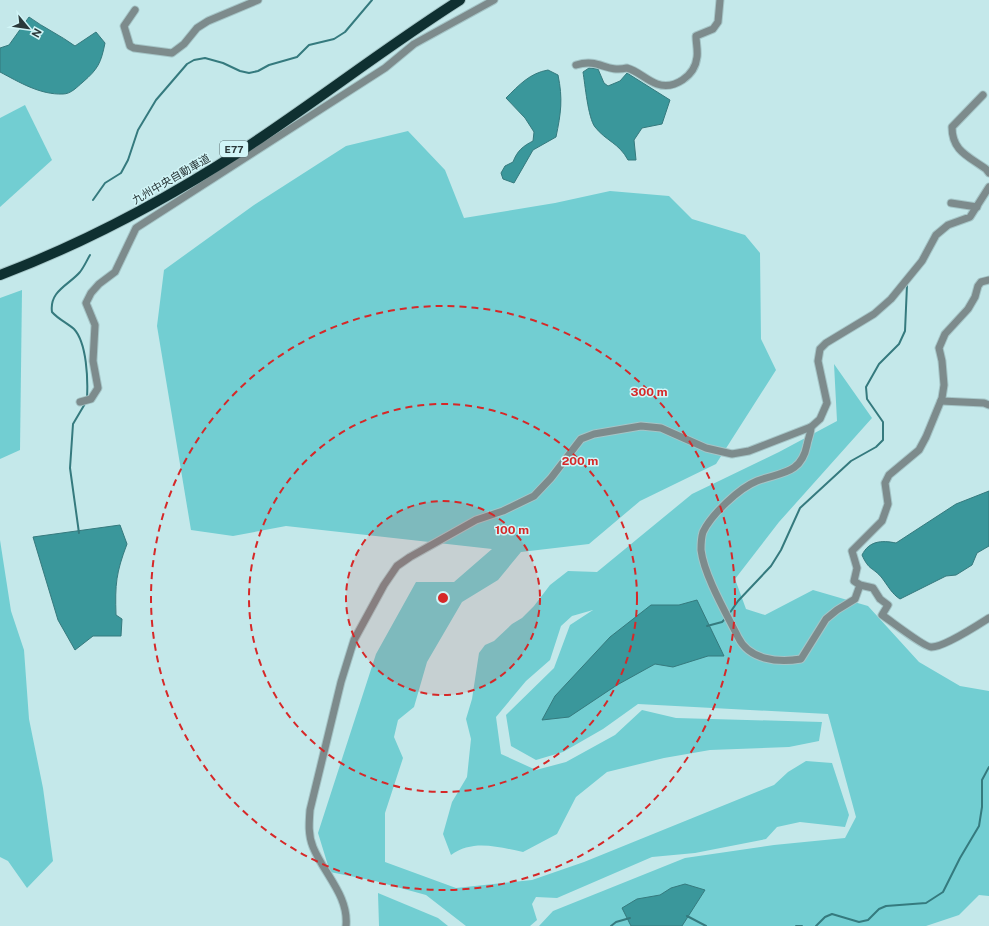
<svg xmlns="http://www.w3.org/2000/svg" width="989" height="926" font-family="'Public Sans','Noto Sans JP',sans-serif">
<rect width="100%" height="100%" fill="#c4e8ea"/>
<g fill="#72ced2">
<polygon points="25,105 52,160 0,207 0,118"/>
<polygon points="408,131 445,170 464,218 555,203 610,191 669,196 692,219 745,235 760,253 761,339 776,370 716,464 640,501 589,544 521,552 498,580 462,602 427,662 414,707 398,720 394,737 403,758 385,813 385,862 456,888 532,880 584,862 774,785 788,772 806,761 832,763 849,815 845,827 800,822 777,827 766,839 695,853 652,857 557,898 536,897 532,904 537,920 530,926 466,926 426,895 375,881 330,872 318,833 376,654 416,582 454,582 492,549 286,526 233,536 191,530 157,326 164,270 254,205 346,146"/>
<polygon points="22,290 20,450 0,459 0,298"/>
<path d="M 834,364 L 872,418 L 779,522 L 735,579 L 746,609 L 765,615 L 813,590 L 868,606 L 919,662 L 960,686 L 989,691 L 989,896 L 979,895 L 959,915 L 926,926 L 539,926 L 553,911 L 685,858 L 774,845 L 845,838 L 856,817 L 828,714 L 638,704 L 603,729 L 563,752 L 536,760 L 511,746 L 506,715 L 554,668 L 570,625 L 593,610 L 572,616 L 561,626 L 550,660 L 526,681 L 496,717 L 501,754 L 536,770 L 566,762 L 615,735 L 642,710 L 676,718 L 822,722 L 819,741 L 789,747 L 710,750 L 664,758 L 607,772 L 576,797 L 557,834 L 523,852 C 498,847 473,839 451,855 L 443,834 L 452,802 L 467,777 L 471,739 L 466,719 L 472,699 L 479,653 L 485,645 L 494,641 L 512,624 L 522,618 L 534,606 L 550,585 L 568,571 L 597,572 L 692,494 L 779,452 L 837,421 Z"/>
<polygon points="0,540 11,611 24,650 29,719 43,788 53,861 27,888 8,861 0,857"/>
<polygon points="378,893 438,918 448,926 379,926"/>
</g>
<g fill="#3a979b" stroke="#357a7e">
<path d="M 29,17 C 44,28 60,35 75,46 L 96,32 L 105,43 C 101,63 98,69 83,82 C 77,87 71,94 63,94 C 40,95 19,82 0,72 L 0,48 L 9,45 Z"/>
<path d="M 589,68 L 598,69 L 604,83 L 608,86 L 620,81 L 627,73 L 670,100 L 662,124 L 642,128 L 634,140 L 636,160 L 628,160 C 619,143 606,141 595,127 C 588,118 585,84 583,72 Z"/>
<path d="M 548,70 L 558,75 C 563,99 561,113 556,137 L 533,150 L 514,183 L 503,179 L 501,173 L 505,166 L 513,162 C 517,151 523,146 533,141 L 534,132 L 525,118 L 506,98 C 519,85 530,73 548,70 Z"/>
<path d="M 989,491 L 989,546 L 977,553 L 972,565 L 956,575 L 946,576 L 900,599 C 892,594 888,586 882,578 C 873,567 869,571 862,555 C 869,541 881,540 896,543 L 956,504 Z"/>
<path d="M 120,525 L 127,544 C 116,573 115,584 116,615 L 122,619 L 121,636 L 93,636 L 75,650 L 58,620 L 33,537 Z"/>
<polygon points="697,600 724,656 708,656 673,667 655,664 617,685 569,717 542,720 555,696 610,637 651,605 679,605"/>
<polygon points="685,884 705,890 682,926 631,926 622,908 637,899 660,895 671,888"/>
</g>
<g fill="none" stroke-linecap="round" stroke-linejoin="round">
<g stroke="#357a7e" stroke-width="2">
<polyline points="93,200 105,183 121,173 128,160 138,130 156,100 187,64 194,60 205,58 223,63 240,71 249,73 258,71 269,65 297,57 309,45 334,39 345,32 372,0"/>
<path d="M 87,398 C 88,380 87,343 74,329 C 67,323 58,319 52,312 C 49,291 69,285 80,272 C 84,267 87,260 90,255"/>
<polyline points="79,533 70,468 73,424 86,402"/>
<polyline points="729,614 738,601 771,566 781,550 800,508 851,461 876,447 883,440 883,422 867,399 866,387 879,364 899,344 905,331 907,285"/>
<polyline points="707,626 722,622 726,618"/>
<polyline points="687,916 706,926"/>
<polyline points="611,926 616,922 630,918"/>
<polyline points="796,926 802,926"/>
<polyline points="816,926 825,917 832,914 859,922 868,920 879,909 886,906 926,903 943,892 960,858 979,826 982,807 982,780 989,767"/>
</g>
<g stroke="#a5c5c7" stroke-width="9">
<g id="minor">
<polyline points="135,10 124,26 130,46 134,48 172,53 184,44 197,28 208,21 258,0"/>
<path d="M 576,65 C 600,58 605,73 627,68 C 638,71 646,80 657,84 C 674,90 695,76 697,57 C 698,50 696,43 696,36 L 713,29 L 718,22 L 720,0"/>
<path d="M 983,95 L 952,127 C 952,151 968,156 986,169 L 989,173"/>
<polyline points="951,203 977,207"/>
<path d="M 989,280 L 981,282 L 978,286 L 975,297 L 968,309 L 945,334 L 939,348 L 942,361 L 944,385 L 942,398 L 926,437 L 919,450 L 889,475 L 885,483 L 888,504 L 882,521 L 852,551 L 857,568 L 854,581 L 860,585 L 873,588 L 880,599 L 888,605 L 882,615 C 891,621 924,647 931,647 C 943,648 978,625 989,618"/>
<polyline points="941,401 984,403 989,405"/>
<polyline points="80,402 91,399 98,388 93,361 95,325 86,303 91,293 99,284 115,272 136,228 385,68 414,44 494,0"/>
<path d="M 811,427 C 811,433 808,439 807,445 C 801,475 780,472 757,481 C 739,488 711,515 703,532 C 701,538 701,544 701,550 C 704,575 726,613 738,637 C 749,660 778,663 801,659 L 826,619 L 837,610 L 855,599 L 860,585"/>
<path d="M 346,926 C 349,896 324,874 313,847 C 308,835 309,823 310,810 L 341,682 L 354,640 L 384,585 L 397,566 L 410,557 L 476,520 L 503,511 L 534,496 L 551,478 L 581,439 L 594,434 L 641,426 L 661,428 L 706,448 L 732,454 L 749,451 L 811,427 L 820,419 L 827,403 L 818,361 L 820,349 L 826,343 L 874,314 L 891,299 L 922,261 L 936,235 L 948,225 L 970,217 L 989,187"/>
</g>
</g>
<g stroke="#a5c5c7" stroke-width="12">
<path id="highway" d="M 0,275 C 85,243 167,199 244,149 C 317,101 386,47 460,0"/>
</g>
<use href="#minor" stroke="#7d8b8c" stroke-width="7"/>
<use href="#highway" stroke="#0f3031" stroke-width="10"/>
</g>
<circle cx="443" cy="598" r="97" fill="#d62828" fill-opacity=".12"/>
<g fill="none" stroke="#d62828" stroke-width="2" stroke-dasharray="7 5">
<circle cx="443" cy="598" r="97"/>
<circle cx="443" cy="598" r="194"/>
<circle cx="443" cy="598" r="292"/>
</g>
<g text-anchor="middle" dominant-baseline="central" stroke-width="3" stroke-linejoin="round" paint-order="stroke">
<rect fill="#d1f5f7" stroke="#5c7172" stroke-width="1" x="220" y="141" width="28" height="16" rx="3"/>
<g font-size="10" font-weight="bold" fill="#2a3839">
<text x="234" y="149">E77</text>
</g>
<g font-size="11" fill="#2a3839" stroke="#d1f5f7">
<text transform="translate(171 179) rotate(-30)">九州中央自動車道</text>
</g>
</g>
<circle cx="443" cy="598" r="6" fill="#d62828" stroke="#d1f5f7" stroke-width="2"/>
<g font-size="12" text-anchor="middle" font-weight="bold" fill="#d62828" stroke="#d1f5f7" stroke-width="3" stroke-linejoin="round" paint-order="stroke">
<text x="649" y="396">300 m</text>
<text x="580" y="465">200 m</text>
<text x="512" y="534">100 m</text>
</g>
<g transform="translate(28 28) rotate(119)" stroke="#d1f5f7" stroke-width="3" paint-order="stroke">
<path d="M0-3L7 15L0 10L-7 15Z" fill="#2a3839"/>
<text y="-6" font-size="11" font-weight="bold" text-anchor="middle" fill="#2a3839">N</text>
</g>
</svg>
